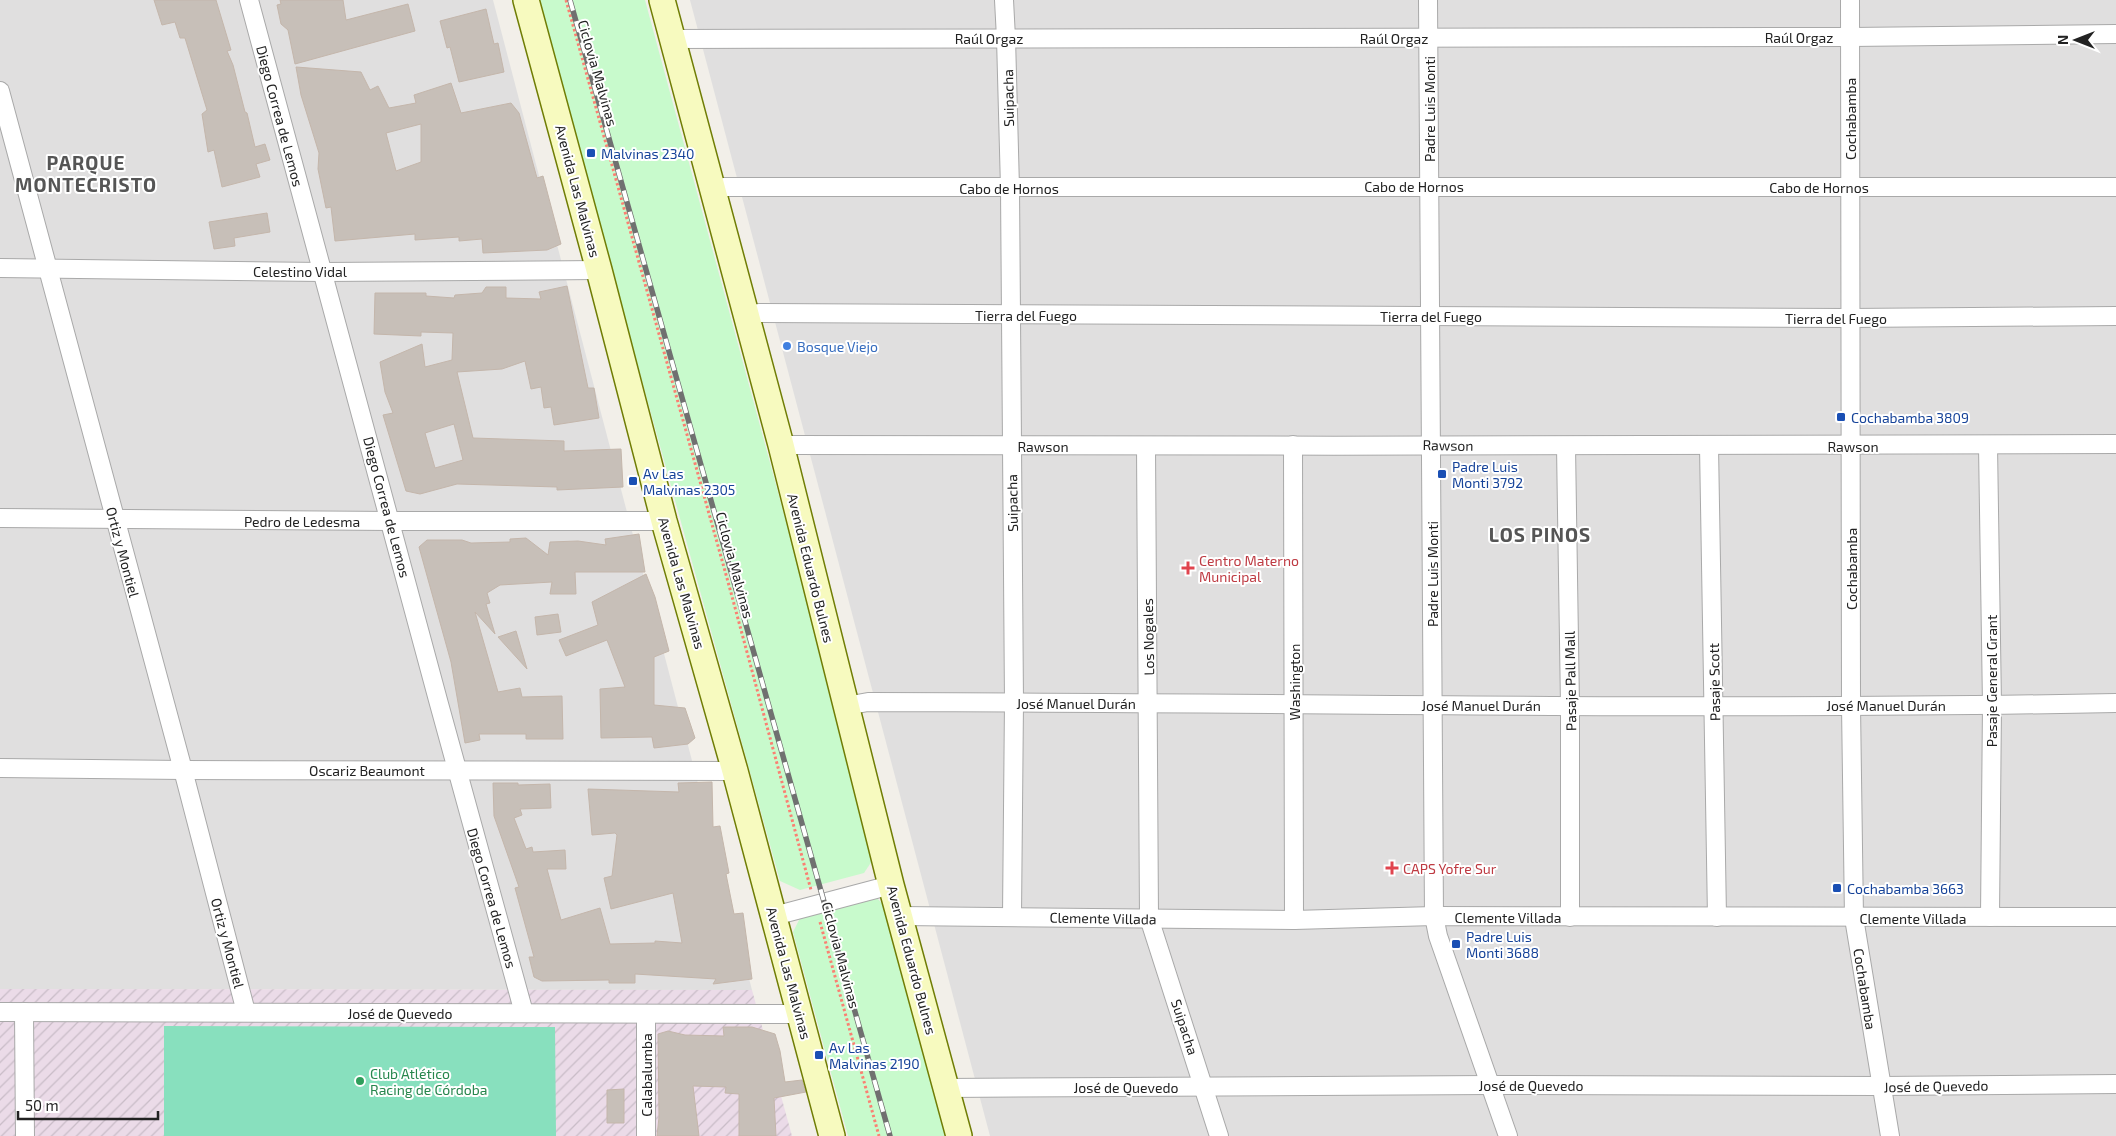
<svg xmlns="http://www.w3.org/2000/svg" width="2116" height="1136" font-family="'Exo 2',sans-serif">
<defs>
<pattern id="industrial-furrows" width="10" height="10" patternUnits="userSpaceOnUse" patternTransform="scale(1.25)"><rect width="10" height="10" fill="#ebdbe8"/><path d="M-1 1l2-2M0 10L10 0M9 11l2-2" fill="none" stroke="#c9bcc7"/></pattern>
</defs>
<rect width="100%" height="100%" fill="#f2efe9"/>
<g fill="#e0dfdf">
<polygon points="0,0 493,0 752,990 0,989"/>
<polygon points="690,0 2116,0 2116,1136 990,1136"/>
</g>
<polygon fill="url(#industrial-furrows)" points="0,989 752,990 792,1136 0,1136"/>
<g fill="#c8facc">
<polygon points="537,0 645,0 876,855 864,873 800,890 780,881"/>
<polygon points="875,896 894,916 953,1136 848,1136 793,932 801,916"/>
</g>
<polygon fill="#88e0be" points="164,1026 555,1027 556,1136 164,1136"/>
<g fill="#c7bfb8" stroke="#c4b6ab" fill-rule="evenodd">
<polygon points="154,0 216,0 231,50 227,51 233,65 245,112 247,113 255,147 265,144 270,160 256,164 260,177 222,187 214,150 208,152 202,114 207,110 185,38 180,38 175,22 162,25"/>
<polygon points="280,0 343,0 346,20 408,4 415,31 295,64 288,30 281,24 277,5 281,4"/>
<polygon points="486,9 494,44 498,43 504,72 459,82 450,47 447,48 440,21"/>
<path d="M 296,67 L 361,72 L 370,90 L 378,86 L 389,108 L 416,103 L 414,95 L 451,83 L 461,113 L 511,103 L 519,113 L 537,178 L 543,176 L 561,244 L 547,250 L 483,253 L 482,239 L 459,241 L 459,237 L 415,240 L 415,234 L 335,241 L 331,207 L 326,208 L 318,169 L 319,153 L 301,95 ZM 421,124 L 421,162 L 396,171 L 386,133 Z"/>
<polygon points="267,213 270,232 234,238 235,246 214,249 209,222"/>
<path d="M 567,286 L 588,388 L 594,388 L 599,418 L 554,425 L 551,407 L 544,408 L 541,387 L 531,389 L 525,361 L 502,369 L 457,372 L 473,438 L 564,441 L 564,451 L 621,449 L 623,487 L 557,490 L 557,487 L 457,484 L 420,494 L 406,491 L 383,415 L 393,413 L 385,392 L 380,362 L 422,344 L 425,367 L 452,360 L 453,333 L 421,332 L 421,336 L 374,334 L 375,293 L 426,293 L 426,296 L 454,298 L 455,295 L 482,293 L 486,287 L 506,287 L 506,298 L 541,299 L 539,292 ZM 454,424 L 463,460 L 435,468 L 425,433 Z"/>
<polygon points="639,534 645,572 575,572 576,594 550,594 552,582 500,585 487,593 490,603 486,604 495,634 475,612 498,692 520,688 522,697 562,696 563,739 526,739 526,734 479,734 480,740 465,743 451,662 419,547 427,540 462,540 471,543 510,542 510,539 526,538 548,555 550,542 578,541 606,545 605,539"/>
<polygon points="646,574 655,597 669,651 654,657 654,705 685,708 695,738 688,744 654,748 652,737 601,738 600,689 625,687 607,640 566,656 559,640 598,625 592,602"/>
<polygon points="558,614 561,632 537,635 535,617"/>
<polygon points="516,631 527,669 498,637"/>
<polygon points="712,782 713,827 720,826 729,873 726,874 734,914 743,913 752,979 713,984 716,979 635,974 635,983 609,983 609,980 542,981 534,977 529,957 534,957 515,888 519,887 494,816 493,783 518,783 518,785 550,784 551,808 520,809 522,815 514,818 526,849 532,847 533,852 565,850 566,869 547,869 561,920 600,908 610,944 655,943 655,941 682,943 673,893 611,909 604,878 612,876 617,835 615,833 592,835 588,789 679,792 678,783"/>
<polygon points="723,1027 752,1027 775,1034 780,1051 785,1082 802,1080 806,1092 774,1098 776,1136 739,1136 739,1094 725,1093 726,1087 693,1086 699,1136 657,1136 659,1117 658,1034 668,1031 685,1035 724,1036"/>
<polygon points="624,1089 624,1123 607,1123 607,1090"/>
</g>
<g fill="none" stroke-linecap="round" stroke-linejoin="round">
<g stroke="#a9a9a9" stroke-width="20">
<g id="street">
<path d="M 249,0 C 341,338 430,676 524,1013"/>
<polyline points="1004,0 1006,38 1010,188 1014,702 1012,916"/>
<polyline points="1428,0 1434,916 1438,936 1508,1136"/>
<polyline points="1850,0 1851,706 1854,918 1890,1136"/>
<polyline points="671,39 1850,37 2116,34"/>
<polyline points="0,91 183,770 246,1012"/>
<polyline points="712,189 725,187 2116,187"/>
<polyline points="0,268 323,272 599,270"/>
<polyline points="745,315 760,313 1850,318 2116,316"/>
<path d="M 781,445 C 1226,446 1671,446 2116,444"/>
<polyline points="1293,445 1294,920"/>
<polyline points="1988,445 1992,705 1990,917"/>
<polyline points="1146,446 1149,918 1219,1136"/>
<polyline points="1566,446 1570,706 1570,917"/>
<polyline points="1709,446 1717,917"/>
<polyline points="0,518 391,521 664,521"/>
<path d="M 846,706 L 868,702 C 1284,702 1700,711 2116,703"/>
<polyline points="0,768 183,770 735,771"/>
<polyline points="774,916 891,885"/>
<polyline points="900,916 1294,920 1434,916 2116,917"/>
<polyline points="0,1012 800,1014"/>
<polyline points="24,1012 25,1136"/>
<polyline points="646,1014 646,1136"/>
<polyline points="946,1088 1491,1085 1881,1086 2116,1084"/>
</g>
</g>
<g stroke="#707d05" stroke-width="28">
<g id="secondary">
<polyline points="526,0 599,270 664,521 735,771 832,1136"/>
<polyline points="662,0 781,445 891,885 959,1136"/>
</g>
</g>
<g stroke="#fa8072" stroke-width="3" stroke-dasharray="2.5 2.5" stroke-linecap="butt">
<polyline points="566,0 730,589 811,890"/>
<polyline points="820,922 879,1136"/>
</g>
<use href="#street" stroke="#fff" stroke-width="18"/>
<use href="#secondary" stroke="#f7fabf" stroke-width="25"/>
<g stroke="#707070" stroke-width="5.5">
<polyline id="rail" points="570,0 890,1136"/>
</g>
<use href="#rail" stroke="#fff" stroke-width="4" stroke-dasharray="11" stroke-linecap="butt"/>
</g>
<g fill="#1a4fb4" stroke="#fff" stroke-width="2">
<rect x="586" y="148" width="10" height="10" rx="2.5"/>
<rect x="1836" y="412" width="10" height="10" rx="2.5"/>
<rect x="1437" y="469" width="10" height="10" rx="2.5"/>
<rect x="628" y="476" width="10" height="10" rx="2.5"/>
<rect x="1832" y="883" width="10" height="10" rx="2.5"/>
<rect x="1451" y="939" width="10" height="10" rx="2.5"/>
<rect x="814" y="1050" width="10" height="10" rx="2.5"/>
</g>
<circle fill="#3f7fe0" stroke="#fff" stroke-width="2" cx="787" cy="346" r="5"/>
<g fill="#e0444e" stroke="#fff" stroke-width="2">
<path d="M1185.5 560.5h5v5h5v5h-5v5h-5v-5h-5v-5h5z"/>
<path d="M1389.5 860.5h5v5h5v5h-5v5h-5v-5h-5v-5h5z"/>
</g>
<circle fill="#2e9e5b" stroke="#fff" stroke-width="2" cx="360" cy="1081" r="5"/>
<g text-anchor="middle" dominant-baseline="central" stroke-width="4" stroke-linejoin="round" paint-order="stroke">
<g font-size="14" fill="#222" stroke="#fff">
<text x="1799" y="37">Raúl Orgaz</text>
<text x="989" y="38">Raúl Orgaz</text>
<text x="1394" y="38">Raúl Orgaz</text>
<text transform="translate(598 73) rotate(74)">Ciclovia Malvinas</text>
<text transform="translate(1008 98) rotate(-91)">Suipacha</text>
<text transform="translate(1429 109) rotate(-90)">Padre Luis Monti</text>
<text transform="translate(280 116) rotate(75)">Diego Correa de Lemos</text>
<text transform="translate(1850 119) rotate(-90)">Cochabamba</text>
<text x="1414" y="186">Cabo de Hornos</text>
<text x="1819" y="187">Cabo de Hornos</text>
<text x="1009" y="188">Cabo de Hornos</text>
<text transform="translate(578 191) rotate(75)">Avenida Las Malvinas</text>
<text x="300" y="271">Celestino Vidal</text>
<text x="1026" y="315">Tierra del Fuego</text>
<text x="1431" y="316">Tierra del Fuego</text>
<text x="1836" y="318">Tierra del Fuego</text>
<text transform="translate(1448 445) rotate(1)">Rawson</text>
<text x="1043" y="446">Rawson</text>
<text x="1853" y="446">Rawson</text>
<text transform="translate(1012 503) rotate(-91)">Suipacha</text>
<text transform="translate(387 507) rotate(75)">Diego Correa de Lemos</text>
<text x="302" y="521">Pedro de Ledesma</text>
<text transform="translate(123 552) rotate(75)">Ortiz y Montiel</text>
<text transform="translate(735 565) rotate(75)">Ciclovia Malvinas</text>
<text transform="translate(811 568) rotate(76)">Avenida Eduardo Bulnes</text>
<text transform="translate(1851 569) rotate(-90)">Cochabamba</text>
<text transform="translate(1432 574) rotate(-90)">Padre Luis Monti</text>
<text transform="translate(682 583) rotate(74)">Avenida Las Malvinas</text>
<text transform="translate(1148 637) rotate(-91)">Los Nogales</text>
<text transform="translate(1570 681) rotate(-91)">Pasaje Pall Mall</text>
<text transform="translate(1991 681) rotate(-90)">Pasaje General Grant</text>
<text transform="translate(1294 682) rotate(-90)">Washington</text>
<text transform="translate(1714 682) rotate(-91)">Pasaje Scott</text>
<text x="1076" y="703">José Manuel Durán</text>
<text x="1481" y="705">José Manuel Durán</text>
<text x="1886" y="705">José Manuel Durán</text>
<text x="367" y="770">Oscariz Beaumont</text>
<text transform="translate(492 898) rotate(74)">Diego Correa de Lemos</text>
<text x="1508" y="917">Clemente Villada</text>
<text transform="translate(1103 918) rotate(1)">Clemente Villada</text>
<text x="1913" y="918">Clemente Villada</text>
<text transform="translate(228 943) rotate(75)">Ortiz y Montiel</text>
<text transform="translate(841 955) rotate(75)">Ciclovia Malvinas</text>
<text transform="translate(912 960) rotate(75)">Avenida Eduardo Bulnes</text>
<text transform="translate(789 973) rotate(75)">Avenida Las Malvinas</text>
<text transform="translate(1865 989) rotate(81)">Cochabamba</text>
<text x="400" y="1013">José de Quevedo</text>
<text transform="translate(1185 1027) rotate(72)">Suipacha</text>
<text transform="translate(646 1075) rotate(-90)">Calabalumba</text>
<text x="1531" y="1085">José de Quevedo</text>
<text transform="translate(1936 1086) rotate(-1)">José de Quevedo</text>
<text x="1126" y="1087">José de Quevedo</text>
</g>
<g font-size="14" fill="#164399" stroke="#fff" text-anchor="start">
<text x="601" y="153">Malvinas 2340</text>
<text x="1851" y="417">Cochabamba 3809</text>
<text x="1452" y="466">Padre Luis<tspan x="1452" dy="16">Monti 3792</tspan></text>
<text x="643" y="473">Av Las<tspan x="643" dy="16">Malvinas 2305</tspan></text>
<text x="1847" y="888">Cochabamba 3663</text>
<text x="1466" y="936">Padre Luis<tspan x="1466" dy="16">Monti 3688</tspan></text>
<text x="829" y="1047">Av Las<tspan x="829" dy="16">Malvinas 2190</tspan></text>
</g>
<g font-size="14" fill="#366cbe" stroke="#fff" text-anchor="start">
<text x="797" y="346">Bosque Viejo</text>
</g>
<g font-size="14" fill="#be3a42" stroke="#fff" text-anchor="start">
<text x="1199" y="560">Centro Materno<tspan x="1199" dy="16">Municipal</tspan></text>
<text x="1403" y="868">CAPS Yofre Sur</text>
</g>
<g font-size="14" fill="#27864d" stroke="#fff" text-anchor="start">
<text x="370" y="1073">Club Atlético<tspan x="370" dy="16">Racing de Córdoba</tspan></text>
</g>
<g font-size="19" font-weight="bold" letter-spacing="1" fill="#555" stroke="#fff">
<text x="86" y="162">PARQUE<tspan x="86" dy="22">MONTECRISTO</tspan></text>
<text x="1540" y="534">LOS PINOS</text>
</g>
</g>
<g transform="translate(2076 40) rotate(270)" stroke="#ffffff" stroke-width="4" paint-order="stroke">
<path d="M0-4L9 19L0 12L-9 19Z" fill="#222222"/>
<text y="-8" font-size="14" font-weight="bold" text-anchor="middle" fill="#222222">N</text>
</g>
<path d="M18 1111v8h140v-8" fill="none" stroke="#222222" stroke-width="2.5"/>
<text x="25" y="1111" font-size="15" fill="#222222" stroke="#ffffff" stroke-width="4" paint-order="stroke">50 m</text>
</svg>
